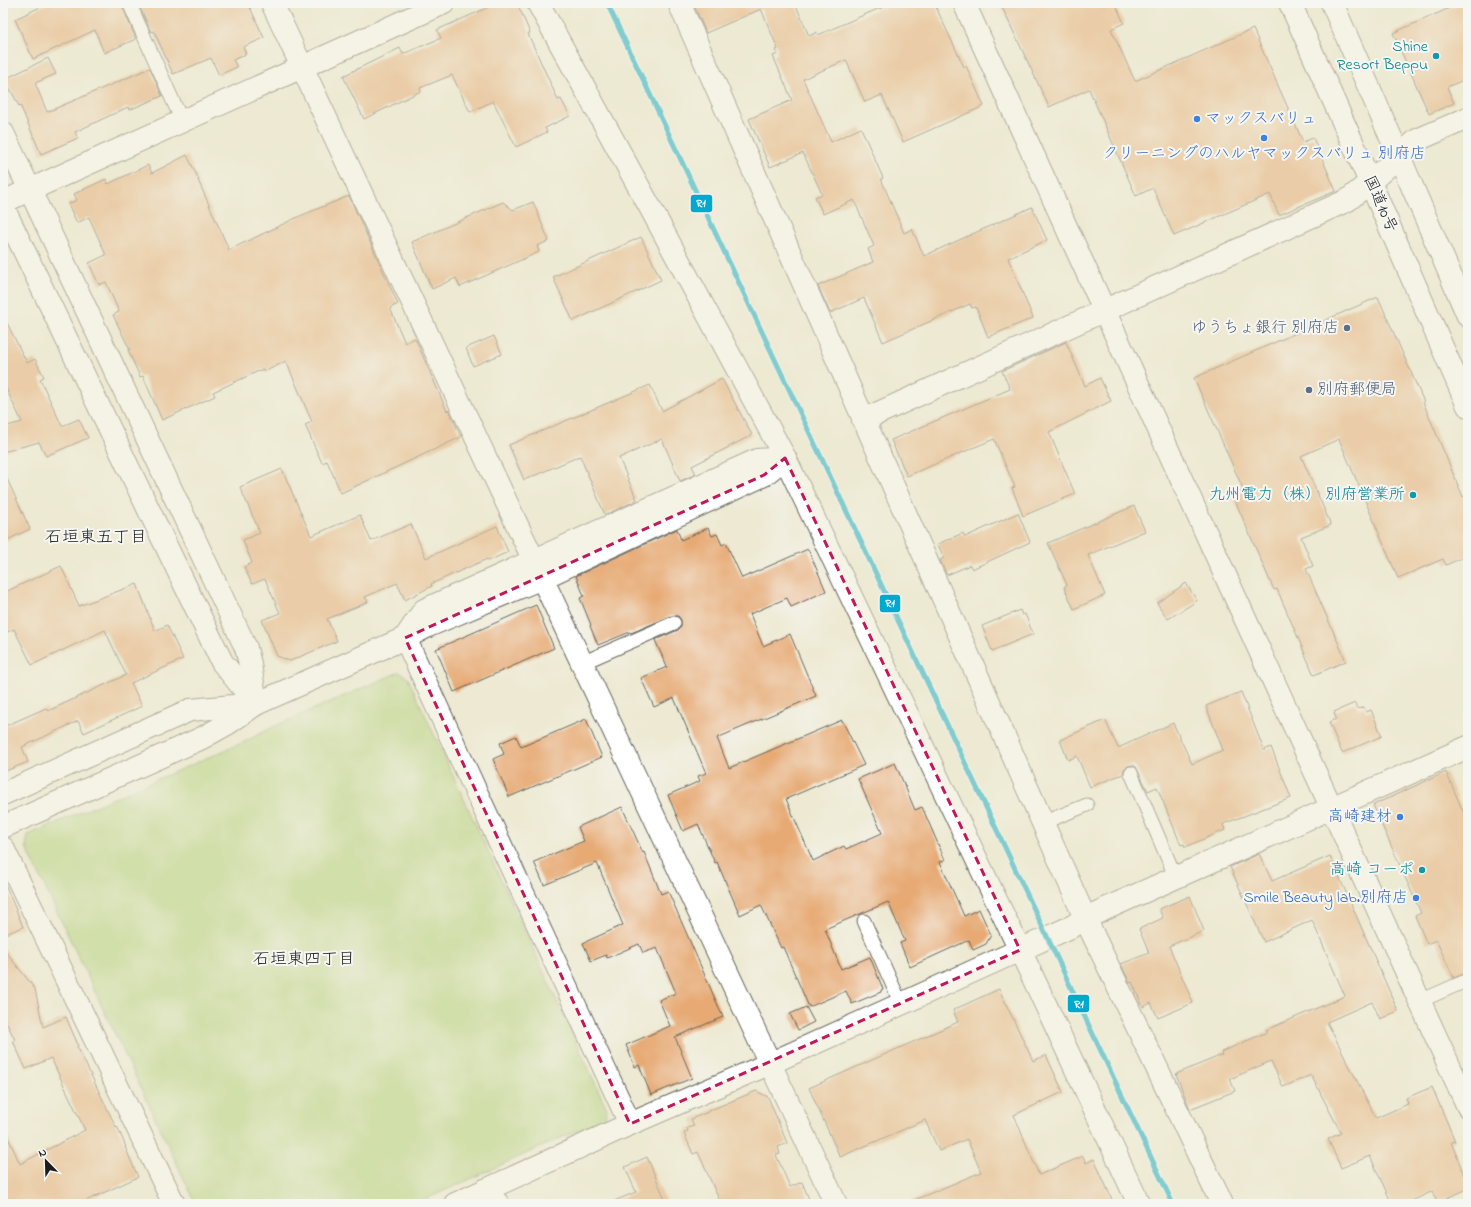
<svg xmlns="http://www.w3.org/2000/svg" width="1471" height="1207" font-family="'Indie Flower','Klee One',sans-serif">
<rect width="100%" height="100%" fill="#f6f6f2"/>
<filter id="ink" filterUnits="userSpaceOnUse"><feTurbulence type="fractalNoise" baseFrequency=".025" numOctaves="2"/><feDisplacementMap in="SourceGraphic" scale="8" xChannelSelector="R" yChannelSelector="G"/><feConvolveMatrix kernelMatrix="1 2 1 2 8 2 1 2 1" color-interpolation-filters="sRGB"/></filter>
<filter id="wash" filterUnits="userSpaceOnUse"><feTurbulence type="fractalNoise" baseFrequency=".012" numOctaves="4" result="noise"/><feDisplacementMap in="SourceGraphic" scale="16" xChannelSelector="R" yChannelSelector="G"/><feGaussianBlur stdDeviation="0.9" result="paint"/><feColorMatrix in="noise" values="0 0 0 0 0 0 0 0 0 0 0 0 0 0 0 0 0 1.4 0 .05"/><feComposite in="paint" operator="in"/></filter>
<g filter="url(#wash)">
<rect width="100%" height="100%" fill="#ede9d2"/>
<polygon fill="#b0d27a" stroke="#66774b" points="399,672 408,678 607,1109 605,1118 415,1204 196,1204 26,847 28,835 244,742 273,727"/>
<g id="blocks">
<g fill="#e7aa74">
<polygon points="49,3 122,3 123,8 136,39 104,53 95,30 33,59 15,19"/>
<polygon points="138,3 248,3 264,38 243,47 246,54 233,60 237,67 219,75 211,58 173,74 154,31 151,32"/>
<polygon points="498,3 513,3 518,5 530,33 528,34 558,100 561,99 570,116 545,128 547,132 516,147 493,101 470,112 452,75 420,88 421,91 364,119 343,76 400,48 403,54 441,38 437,30"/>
<polygon points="693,3 795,3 809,36 817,32 818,35 880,8 880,9 894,3 934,3 964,67 966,66 984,106 903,142 882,95 865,102 846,60 803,79 831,142 861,128 883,178 881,179 904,233 912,229 924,256 1032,207 1047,240 1008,258 1033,318 988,337 976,307 972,308 970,304 883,342 864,298 830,313 818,286 873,262 868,249 874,246 854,200 823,214 815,197 822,194 803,153 770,167 749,119 792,100 773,56 778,54 776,50 778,49 761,9 706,33"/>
<polygon points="1000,3 1115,3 1124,23 1111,29 1135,81 1253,29 1303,142 1313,138 1336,191 1279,215 1270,194 1174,236 1153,188 1136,196 1089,89 1049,107"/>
<polygon points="1461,3 1468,3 1468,78 1447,87 1454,103 1429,114 1393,33"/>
<polygon points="48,58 56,74 35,83 47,112 150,68 162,96 129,110 128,107 75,132 78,138 41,154 20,105 19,106 5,79"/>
<polygon points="187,155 199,180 198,180 229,250 300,216 349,196 398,304 390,308 405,343 415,338 447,411 449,410 461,437 341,493 327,461 322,463 305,425 312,422 286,361 264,372 263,369 213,392 215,396 162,420 143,376 140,377 128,350 130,350 113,315 119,312 106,282 99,285 89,263 106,255 89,217 77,223 68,204 77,200 74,194 106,179 108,184 148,165 152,173"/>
<polygon points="503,202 513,210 533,202 549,241 537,246 539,252 460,287 456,278 432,289 412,242"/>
<polygon points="641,237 661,280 573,321 553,277"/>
<polygon points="1378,297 1424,402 1423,402 1463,497 1468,494 1468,555 1446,565 1443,559 1398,578 1339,439 1301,456 1331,525 1301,537 1313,566 1306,569 1346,661 1314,675 1277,589 1274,590 1233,496 1244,491 1194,378"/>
<polygon points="3,315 27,363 35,359 44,377 40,379 62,426 79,419 88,438 46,456 39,442 3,452 3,427 22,422 3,382"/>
<polygon points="494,336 502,354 473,366 466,348"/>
<polygon points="1066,342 1085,386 1100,378 1111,401 1049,432 1075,494 1023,516 1012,488 1015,487 994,439 907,476 891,440 1010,389 1002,371"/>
<polygon points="722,379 752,435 692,466 696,474 680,481 662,439 619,458 637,500 605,515 580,456 524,480 509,445 650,385 662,411"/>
<polygon points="282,469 311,536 360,515 371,541 411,524 426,558 497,526 508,552 488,561 487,559 431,584 432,586 405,600 397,583 365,597 368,602 327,619 337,641 290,661 277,656 262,620 280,613 265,579 252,584 244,567 252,563 243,540 260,533 240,487"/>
<polygon points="3,470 30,529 3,542"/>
<polygon points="1134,506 1145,531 1088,555 1105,595 1074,609 1064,587 1067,585 1048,543"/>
<polygon points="1018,513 1030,542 972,569 970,565 947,575 940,560 944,558 938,544 963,533 965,537"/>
<polygon points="708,528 712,536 717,534 722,545 726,543 742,578 808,549 826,591 791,607 787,598 750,614 763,646 790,634 816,696 717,738 729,768 842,720 864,765 786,799 813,861 844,846 846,849 882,833 858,779 895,763 915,810 922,807 945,860 940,862 964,916 979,909 991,935 986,944 973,950 969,940 910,967 900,943 905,941 888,902 825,929 841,969 870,957 883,989 881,990 881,992 852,1004 846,991 809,1007 783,947 781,948 761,905 740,915 717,862 715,863 698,824 683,831 668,795 700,781 698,776 706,773 674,698 654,707 641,678 667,667 655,640 678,630 681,627 681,620 678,616 671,616 631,633 630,632 598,645 590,626 591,625 580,598 584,596 576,576 677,529 681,540"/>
<polygon points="61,566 79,606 137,584 155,631 167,625 183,659 131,683 142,706 84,733 78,721 22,747 28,762 3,772 3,727 46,708 48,711 126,675 105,630 32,665 14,629 3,634 3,593"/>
<polygon points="1186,583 1197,601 1168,619 1157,603"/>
<polygon points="536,605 554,648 454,692 436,649"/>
<polygon points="1020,610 1022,615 1025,614 1033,634 992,651 982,626"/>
<polygon points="1241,692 1264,750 1271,747 1291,798 1223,824 1225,830 1185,847 1184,844 1181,845 1157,787 1148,791 1136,767 1132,765 1128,766 1124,769 1123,774 1090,787 1077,756 1068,760 1060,740 1105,720 1118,748 1173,723 1192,764 1223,750 1206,706"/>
<polygon points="1355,703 1358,709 1364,707 1366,712 1371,710 1382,736 1342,753 1329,722 1336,719 1334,712"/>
<polygon points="586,719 602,757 509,797 493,759 504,754 500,743 516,736 521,747"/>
<polygon points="1446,772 1468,823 1468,972 1454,978 1436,940 1427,944 1415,916 1421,913 1373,805"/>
<polygon points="622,807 643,853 644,852 661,894 668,891 723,1017 675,1037 692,1078 651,1095 639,1065 635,1067 626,1045 670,1026 659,1000 676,993 657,948 643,953 639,944 607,958 606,955 591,961 583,943 623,925 597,863 544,885 534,862 584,841 578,827"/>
<polygon points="1259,854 1272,881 1330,856 1398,1011 1380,1019 1372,1002 1327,1022 1376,1118 1408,1104 1406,1098 1432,1087 1455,1141 1451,1142 1468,1184 1468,1189 1437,1202 1433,1191 1405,1204 1392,1204 1370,1156 1341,1168 1328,1139 1341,1133 1311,1075 1283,1087 1271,1061 1230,1079 1235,1091 1190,1109 1176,1074 1222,1055 1221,1052 1267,1032 1266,1030 1345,996 1312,920 1264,942 1230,867"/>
<polygon points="3,879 23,927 3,935"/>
<polygon points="1190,896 1204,931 1169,946 1193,1003 1158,1018 1151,1003 1143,1007 1132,982 1130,983 1121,964 1149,953 1139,929 1163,918 1159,909"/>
<polygon points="3,948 35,989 43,1027 66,1017 78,1045 77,1046 116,1127 117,1126 126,1147 125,1147 138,1177 79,1204 3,1204 3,1126 20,1164 85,1130 51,1058 26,1069 13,1041 15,1040 3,1015"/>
<polygon points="999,989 1033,1061 1046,1055 1063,1092 1014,1115 1039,1175 1083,1156 1086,1163 1094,1159 1114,1204 905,1204 981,1172 967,1139 939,1151 925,1120 840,1157 809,1088 958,1022 953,1010"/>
<polygon points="806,1007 814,1022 798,1030 790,1014"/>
<polygon points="756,1091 768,1097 787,1143 778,1147 780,1154 776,1155 790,1187 802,1182 811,1204 721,1204 698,1152 693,1154 684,1133 688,1131 687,1128 694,1126 691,1119 708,1112 708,1111"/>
<polygon points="647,1157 667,1204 607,1204 636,1192 625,1167"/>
</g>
</g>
</g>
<g filter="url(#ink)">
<use href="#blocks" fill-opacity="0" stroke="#65645c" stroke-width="1"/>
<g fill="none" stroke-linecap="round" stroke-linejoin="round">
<g stroke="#65645c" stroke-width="15">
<g id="lane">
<polyline points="130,5 182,121"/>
<polyline points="582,663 674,623"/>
<polyline points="1131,773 1176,878"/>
<polyline points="1042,823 1087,805"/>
<polyline points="864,921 901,1004"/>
<polyline points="1420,1001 1468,980"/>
</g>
</g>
<g stroke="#65645c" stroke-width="24">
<g id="street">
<polyline points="679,3 1085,918 1222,1204"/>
<polyline points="3,133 246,648 250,664 256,704"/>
<polyline points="3,207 222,662 255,703"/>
<polyline points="863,420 1348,200 1370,182"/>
<polyline points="407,637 428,626 542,578 764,475 785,458"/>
<polyline points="405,638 424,610 757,460 785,458"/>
<polyline points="3,794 190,710 255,704"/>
<polyline points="3,827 202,738 227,724 256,704"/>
<polyline points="485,1190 498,1204"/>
</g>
</g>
<g stroke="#65645c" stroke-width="24">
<g id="secondary">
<polyline points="272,3 836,1204"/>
<polyline points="538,3 651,209 785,458 1020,950 1139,1204"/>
<polyline points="964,3 1468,1107"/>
<polyline points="1370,182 1417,140 1468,118"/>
<polyline points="3,202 444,3"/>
<polyline points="256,704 405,638 630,1124"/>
<polyline points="3,848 174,1204"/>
<polyline points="455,1204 630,1124 771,1063 1073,926 1085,918 1468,747"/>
</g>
</g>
<g stroke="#65645c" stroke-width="24">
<g id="highway">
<polyline points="1290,3 1370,182 1468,406"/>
<polyline points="1332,3 1399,156 1468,316"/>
</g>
</g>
<use href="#lane" stroke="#fff" stroke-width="13"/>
<use href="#street" stroke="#fff" stroke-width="22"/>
<use href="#secondary" stroke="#fff" stroke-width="22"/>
<use href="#highway" stroke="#fff" stroke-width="22"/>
<g stroke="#f6f6f2" stroke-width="8">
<polyline id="rail-1" points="607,3 1173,1204"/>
</g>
<use href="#rail-1" stroke="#00a9ce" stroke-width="5"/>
</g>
</g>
<path d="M0 0H1471V1207H0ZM 785,458 L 1020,950 L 630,1124 L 405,638 L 764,475 Z" fill="#ede9d2" fill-opacity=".55" fill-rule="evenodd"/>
<path fill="none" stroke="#c2185b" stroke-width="3" stroke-dasharray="8 5" stroke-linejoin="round" d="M 785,458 L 1020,950 L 630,1124 L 405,638 L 764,475 Z"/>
<g fill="#0f9aa8" stroke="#f6f6f2" stroke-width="1.5">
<circle cx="1436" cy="56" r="4"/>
<circle cx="1413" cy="495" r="4"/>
<circle cx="1422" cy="870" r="4"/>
</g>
<g fill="#3f7fe0" stroke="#f6f6f2" stroke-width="1.5">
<circle cx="1197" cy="119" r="4"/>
<circle cx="1264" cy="138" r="4"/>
<circle cx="1400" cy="817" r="4"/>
<circle cx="1416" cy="898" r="4"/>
</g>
<g fill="#5c6f8a" stroke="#f6f6f2" stroke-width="1.5">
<circle cx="1347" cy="328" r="4"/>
<circle cx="1309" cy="390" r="4"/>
</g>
<g text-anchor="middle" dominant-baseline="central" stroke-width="4" stroke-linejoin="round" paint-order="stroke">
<g font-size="16" fill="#0d838f" stroke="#f6f6f2" text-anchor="end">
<text x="1428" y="47">Shine<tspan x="1428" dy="18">Resort Beppu</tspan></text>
<text x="1405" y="495">九州電力（株） 別府営業所</text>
<text x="1414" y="870">高崎 コーポ</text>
</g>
<g font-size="16" fill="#366cbe" stroke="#f6f6f2" text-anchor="end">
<text x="1205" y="119" text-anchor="start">マックスバリュ</text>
<text x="1264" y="154" text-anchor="middle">クリーニングのハルヤマックスバリュ 別府店</text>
<text x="1392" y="817">高崎建材</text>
<text x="1408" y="898">Smile Beauty lab.別府店</text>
</g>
<g font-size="16" fill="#1c1c1c" stroke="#f6f6f2">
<text transform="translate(1380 204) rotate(66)">国道10号</text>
</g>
<g font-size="16" fill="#4e5e75" stroke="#f6f6f2" text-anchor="end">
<text x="1339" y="328">ゆうちょ銀行 別府店</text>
<text x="1317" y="390" text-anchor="start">別府郵便局</text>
</g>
<g font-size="17" fill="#1c1c1c" stroke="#f6f6f2">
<text x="96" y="537">石垣東五丁目</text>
<text x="304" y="959">石垣東四丁目</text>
</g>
</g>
<g stroke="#f6f6f2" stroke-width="1.5">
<rect x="690" y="194" width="23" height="19" rx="4" fill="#00a9ce"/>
<rect x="879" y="594" width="22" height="19" rx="4" fill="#00a9ce"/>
<rect x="1067" y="994" width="23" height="19" rx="4" fill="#00a9ce"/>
</g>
<g font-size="11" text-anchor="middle" font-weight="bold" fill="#fff">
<text x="701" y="207">R1</text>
<text x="890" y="607">R1</text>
<text x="1079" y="1008">R1</text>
</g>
<rect width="1471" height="1207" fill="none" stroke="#f6f6f2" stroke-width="16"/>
<g transform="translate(46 1161) rotate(337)" stroke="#f6f6f2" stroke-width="3" paint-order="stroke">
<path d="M0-3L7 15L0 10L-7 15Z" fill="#1c1c1c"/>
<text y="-6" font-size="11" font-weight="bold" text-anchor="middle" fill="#1c1c1c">N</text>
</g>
</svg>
